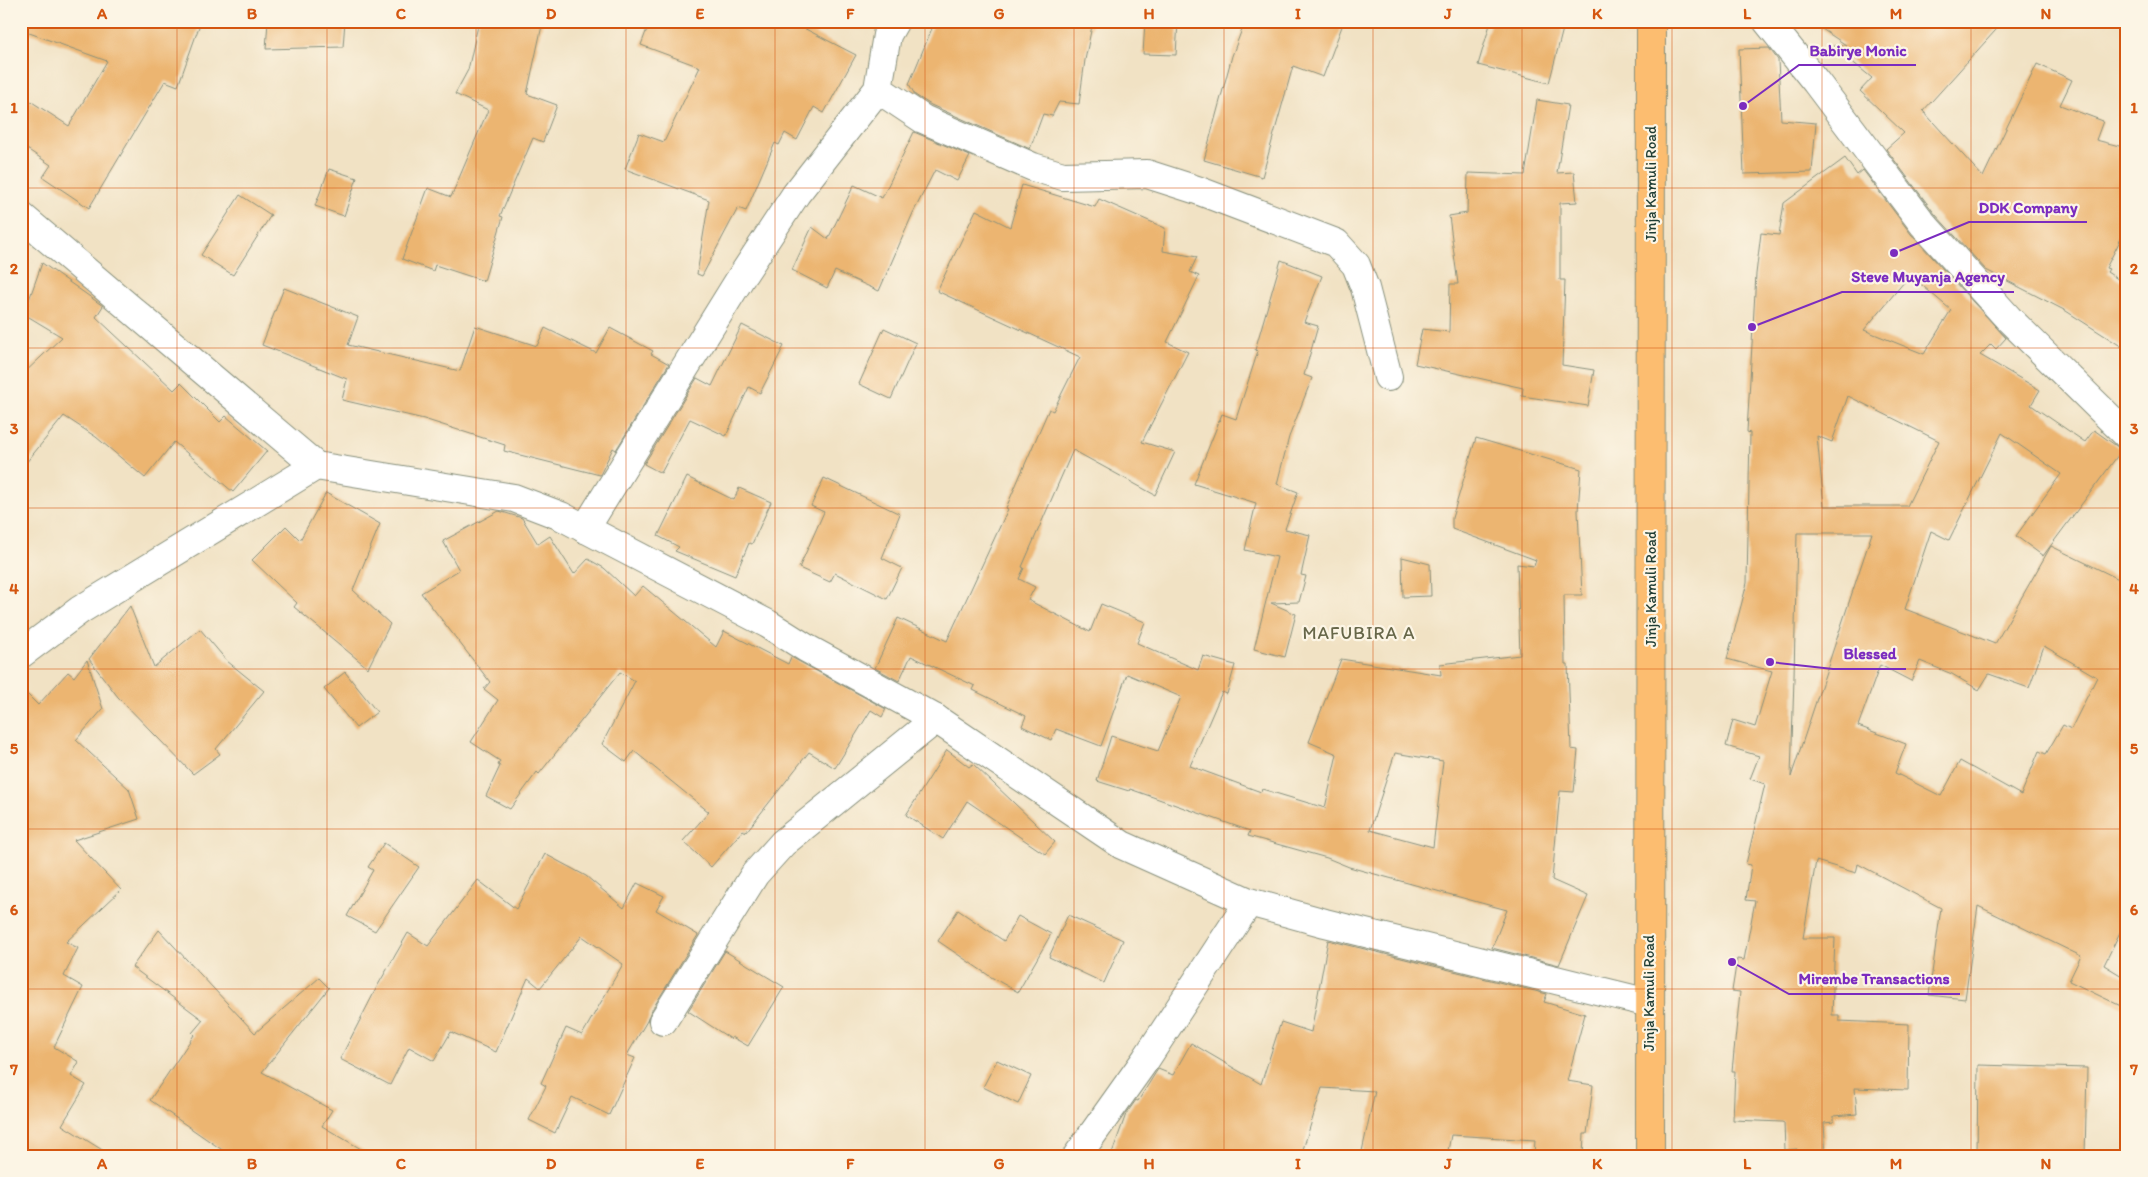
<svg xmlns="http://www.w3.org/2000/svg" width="2148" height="1177" font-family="Itim,sans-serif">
<rect width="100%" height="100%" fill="#fcf5e5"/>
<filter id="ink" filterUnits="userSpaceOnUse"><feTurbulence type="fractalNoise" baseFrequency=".02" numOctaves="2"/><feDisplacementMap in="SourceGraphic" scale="10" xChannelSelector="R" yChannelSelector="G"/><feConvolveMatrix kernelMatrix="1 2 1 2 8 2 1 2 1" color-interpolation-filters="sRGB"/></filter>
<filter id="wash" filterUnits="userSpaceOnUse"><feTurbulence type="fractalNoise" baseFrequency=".0096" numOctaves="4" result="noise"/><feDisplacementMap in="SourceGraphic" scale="20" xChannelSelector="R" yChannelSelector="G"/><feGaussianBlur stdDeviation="1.12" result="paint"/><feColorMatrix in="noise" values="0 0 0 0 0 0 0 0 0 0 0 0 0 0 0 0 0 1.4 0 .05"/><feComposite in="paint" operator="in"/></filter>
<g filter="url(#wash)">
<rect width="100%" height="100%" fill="#f1e2c4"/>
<g id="blocks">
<g fill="#ecb571" fill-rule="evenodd">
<polygon points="21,21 201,21 178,86 165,81 89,208 43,177 51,165 21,145 21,95 69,126 107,61 21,30"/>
<polygon points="268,21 345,21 343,47 266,49"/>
<polygon points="479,21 543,21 527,94 557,105 543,142 533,138 500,216 503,217 484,281 435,265 433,271 402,259 428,188 451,197 488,110 455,94 468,70"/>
<polygon points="650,21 790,21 856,55 824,113 814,107 797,140 785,133 779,145 775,143 746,211 738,208 702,276 697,274 709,200 625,169 639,133 664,142 700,67 641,45"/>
<polygon points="935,21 1093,21 1085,60 1079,104 1059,102 1052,116 1043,114 1030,149 931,105 915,95 909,84"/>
<polygon points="1145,21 1178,21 1176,55 1143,54"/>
<polygon points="1245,21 1344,21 1323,77 1293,66 1262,177 1204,160 1232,56"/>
<polygon points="1491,21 1565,21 1549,83 1478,65"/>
<polygon points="1810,21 2004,21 1923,111 1983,177 2037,64 2072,80 2060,105 2103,121 2096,140 2127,148 2127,227 2106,268 2109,269 2107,272 2127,285 2127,350 2066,311 1986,270 1935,214 1886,149 1904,133 1860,91 1872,78 1833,46 1846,45"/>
<polygon points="1769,48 1778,60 1781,120 1816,123 1812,172 1744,174 1739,49"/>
<polygon points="1537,100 1568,105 1557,173 1574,172 1577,202 1560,203 1560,280 1565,280 1562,365 1594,370 1588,406 1522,396 1523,388 1415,364 1422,329 1449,332 1450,284 1458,284 1449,216 1467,213 1468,173 1525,175"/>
<polygon points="914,132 970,156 957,181 935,170 913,213 879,291 835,271 827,288 792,270 812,227 828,239 854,185 882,198"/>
<path d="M 1845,158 L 1857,175 L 1863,170 L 1911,234 L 2006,338 L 1996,349 L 1991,344 L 1980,355 L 2040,390 L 2031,405 L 2085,442 L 2094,430 L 2122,450 L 2043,556 L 2016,536 L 2061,474 L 2002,433 L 1949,540 L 1931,531 L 1905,609 L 1995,644 L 2051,546 L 2127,583 L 2127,918 L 2104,965 L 2127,979 L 2127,1009 L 2069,981 L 2081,956 L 1978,906 L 1965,999 L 1929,995 L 1941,908 L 1858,864 L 1856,873 L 1816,861 L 1803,938 L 1835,938 L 1832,1015 L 1839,1015 L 1839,1021 L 1909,1024 L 1908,1090 L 1855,1088 L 1857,1114 L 1834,1116 L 1834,1122 L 1824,1123 L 1826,1156 L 1797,1156 L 1797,1149 L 1785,1150 L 1784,1123 L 1782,1122 L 1733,1120 L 1735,1071 L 1732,1071 L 1740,992 L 1732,991 L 1737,959 L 1744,960 L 1755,901 L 1746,900 L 1751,865 L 1746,864 L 1765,784 L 1750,779 L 1759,756 L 1726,746 L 1733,720 L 1755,727 L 1772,671 L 1727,659 L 1747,583 L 1750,433 L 1747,432 L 1756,274 L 1761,233 L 1779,235 L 1784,203 ZM 1910,275 L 1951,310 L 1924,354 L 1864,330 ZM 1848,396 L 1939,441 L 1907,506 L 1824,506 L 1817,436 L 1832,442 ZM 1797,533 L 1872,533 L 1791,777 L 1794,677 ZM 2044,646 L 2097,677 L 2071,729 L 2063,725 L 2046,754 L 2039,751 L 2021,795 L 1960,761 L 1941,796 L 1895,773 L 1906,744 L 1858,726 L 1880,665 L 1911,681 L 1920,661 L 1952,674 L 1979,690 L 1989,674 L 2029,688 Z"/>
<polygon points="329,169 357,178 344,216 315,206"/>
<path d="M 1022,185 L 1095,207 L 1099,199 L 1165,228 L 1163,251 L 1197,257 L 1190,272 L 1199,276 L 1167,342 L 1188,352 L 1142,442 L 1175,452 L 1155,495 L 1073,450 L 1022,567 L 1024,568 L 1019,579 L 1035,587 L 1028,600 L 1090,632 L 1101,604 L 1145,622 L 1137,643 L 1198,670 L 1203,656 L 1235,665 L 1227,694 L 1222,692 L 1190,766 L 1261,792 L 1262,789 L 1325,808 L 1337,754 L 1309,742 L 1341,659 L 1441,675 L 1440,664 L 1520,655 L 1517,564 L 1534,566 L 1536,560 L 1452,529 L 1452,518 L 1476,438 L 1581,469 L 1578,511 L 1582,595 L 1564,595 L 1565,664 L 1568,664 L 1571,749 L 1578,750 L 1574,792 L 1560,791 L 1552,880 L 1588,896 L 1559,965 L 1492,948 L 1507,910 L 1349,867 L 1327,858 L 1248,836 L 1250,831 L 1130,789 L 1129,791 L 1097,781 L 1111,736 L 1158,751 L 1181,697 L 1127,674 L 1101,746 L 1056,729 L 1051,740 L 1022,726 L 1026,716 L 973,690 L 975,686 L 911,656 L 899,681 L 875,668 L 898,618 L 947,641 L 1008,509 L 1006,508 L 1049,409 L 1053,411 L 1080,357 L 937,291 L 976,210 L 1010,227 ZM 1395,753 L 1443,761 L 1433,847 L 1370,830 Z"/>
<polygon points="240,195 271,215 233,275 201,255"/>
<polygon points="1281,260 1322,276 1304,322 1318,326 1304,375 1312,378 1289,437 1277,484 1298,492 1285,529 1310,535 1301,575 1306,576 1299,602 1271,603 1296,614 1285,657 1254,649 1277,557 1245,550 1256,503 1194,484 1222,414 1236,419 1258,351 1255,350"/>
<polygon points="42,263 103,306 96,317 174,390 181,383 220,422 226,416 267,451 233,492 174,442 145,478 96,437 64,416 21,469 21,376 62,337 24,314"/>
<polygon points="284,288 358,317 348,345 460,371 475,326 537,346 545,328 596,353 610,328 653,351 651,354 669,364 616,450 613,448 600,475 504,451 505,445 424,419 342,400 347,379 262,345"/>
<polygon points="742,325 784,346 760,393 749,387 726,436 690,419 661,473 644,464 697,378 712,386"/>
<polygon points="884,328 916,343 891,399 859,384"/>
<polygon points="687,477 734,500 739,488 771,502 752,544 749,543 735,576 675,551 679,547 658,536"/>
<polygon points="824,478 900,514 882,558 902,568 887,599 835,573 830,582 799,568 824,512 811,506"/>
<polygon points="326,493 380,524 353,590 390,624 368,668 294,607 297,603 252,560 286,526 300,540"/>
<polygon points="499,511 522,518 538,544 550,536 574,574 588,559 604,568 634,596 643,586 716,647 724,631 788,664 791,657 886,709 882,717 871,710 835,768 809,752 746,832 743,830 711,867 683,841 709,812 634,751 626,762 602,744 635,681 620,672 539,774 537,772 510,809 486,796 500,766 498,765 500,761 471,742 498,700 484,689 490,682 421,593 459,570 443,541"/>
<polygon points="1402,557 1430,564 1431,596 1403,597"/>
<polygon points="130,606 154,667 200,629 227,661 264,691 216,749 220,754 193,774 118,697 89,659"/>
<polygon points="87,660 103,709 76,740 129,789 139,819 74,840 121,890 66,942 78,948 64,976 83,987 54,1047 79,1062 71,1076 86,1085 62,1125 112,1156 21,1156 21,688 38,705 68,672 74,677"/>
<polygon points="345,672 377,712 356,728 324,689"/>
<polygon points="947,750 969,767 973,764 1055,842 1045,854 967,801 943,839 906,815"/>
<polygon points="384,843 419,867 375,931 347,916 373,870 368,867"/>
<polygon points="545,854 586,876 624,908 637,883 664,896 656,910 698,935 650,1013 647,1021 627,1055 635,1058 609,1115 572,1097 555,1133 529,1120 546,1086 541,1083 566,1028 582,1035 623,964 582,936 540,988 528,978 496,1052 451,1032 434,1061 409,1047 390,1085 340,1059 378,985 408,933 428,946 478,880 516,909"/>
<polygon points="958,910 1004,941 1018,916 1051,934 1018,992 991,977 938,941"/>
<polygon points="1068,915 1123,940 1104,983 1049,957"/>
<polygon points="159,930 255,1033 319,978 329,988 262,1072 332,1110 322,1126 373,1156 231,1156 150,1100 194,1035 192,1033 203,1020 132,967"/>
<polygon points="1328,940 1547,994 1544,1002 1585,1014 1567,1081 1593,1085 1587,1134 1584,1134 1583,1156 1534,1156 1535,1140 1451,1135 1447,1156 1361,1156 1375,1091 1322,1088 1301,1156 1111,1156 1126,1114 1136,1100 1138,1101 1158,1069 1173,1075 1191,1043 1261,1084 1281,1022 1311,1032"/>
<polygon points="725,951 784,987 748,1046 732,1037 731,1039 688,1011"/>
<polygon points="997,1060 1031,1076 1018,1104 983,1087"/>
<polygon points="1978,1065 2087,1068 2085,1156 1977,1156"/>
</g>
</g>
</g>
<g filter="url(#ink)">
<use href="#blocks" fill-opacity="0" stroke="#88907c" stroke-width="1"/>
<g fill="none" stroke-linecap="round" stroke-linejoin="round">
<g stroke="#88907c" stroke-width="30">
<g id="minor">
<polyline points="1767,21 1816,82 1923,224 2009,319 2127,435"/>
<polyline points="878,89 923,119 1033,167 1063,176 1147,174 1197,190 1336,243 1356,265 1365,288 1388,377"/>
<polyline points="21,216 316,466 514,498 561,516 768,624 806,648 936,719 1122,845 1249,902 1325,923 1649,1003"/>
<polyline points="585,529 740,279 796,194 878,89 887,35 895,21"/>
<polyline points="21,654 80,610 316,466"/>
<polyline points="663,1021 755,874 783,843 936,719"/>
<polyline points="1077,1156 1146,1059 1249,902"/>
</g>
</g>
<g stroke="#88907c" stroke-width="30">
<polyline id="major" points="1650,1156 1651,21"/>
</g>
<use href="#minor" stroke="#fff" stroke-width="28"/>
<use href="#major" stroke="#fcbd6f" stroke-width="28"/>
</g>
</g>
<path fill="none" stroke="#d45610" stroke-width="1" stroke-opacity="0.55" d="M 177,21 L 177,1156M 327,21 L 327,1156M 476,21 L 476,1156M 626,21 L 626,1156M 775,21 L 775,1156M 925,21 L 925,1156M 1074,21 L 1074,1156M 1224,21 L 1224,1156M 1373,21 L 1373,1156M 1522,21 L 1522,1156M 1672,21 L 1672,1156M 1822,21 L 1822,1156M 1971,21 L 1971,1156M 21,188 L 2127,188M 21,348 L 2127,348M 21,508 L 2127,508M 21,669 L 2127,669M 21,829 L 2127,829M 21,989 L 2127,989"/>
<g text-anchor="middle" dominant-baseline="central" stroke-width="4.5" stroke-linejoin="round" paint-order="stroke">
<g font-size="15" fill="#1f3d34" stroke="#fcf5e5">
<text transform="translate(1651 184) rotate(-90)">Jinja Kamuli Road</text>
<text transform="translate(1651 589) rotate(-90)">Jinja Kamuli Road</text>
<text transform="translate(1649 993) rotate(-90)">Jinja Kamuli Road</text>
</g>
<g font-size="18" letter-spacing="1" fill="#676749" stroke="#fcf5e5">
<text x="1359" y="633">MAFUBIRA A</text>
</g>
</g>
<path fill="none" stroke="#7b2cbf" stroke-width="2" d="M1743 106L1799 65H1916M1894 253L1969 222H2087M1752 327L1842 292H2014M1770 662L1833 669H1906M1732 962L1789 994H1960"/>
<g fill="#7b2cbf" stroke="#fcf5e5" stroke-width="2">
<circle cx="1743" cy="106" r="5"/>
<circle cx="1894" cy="253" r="5"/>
<circle cx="1752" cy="327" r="5"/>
<circle cx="1770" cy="662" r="5"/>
<circle cx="1732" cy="962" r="5"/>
</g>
<g font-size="16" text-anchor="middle" font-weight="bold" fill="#7b2cbf" stroke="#fcf5e5" stroke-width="4.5" stroke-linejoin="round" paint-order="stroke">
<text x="1858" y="56">Babirye Monic</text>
<text x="2028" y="213">DDK Company</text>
<text x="1928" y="282">Steve Muyanja Agency</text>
<text x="1870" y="659">Blessed</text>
<text x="1874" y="984">Mirembe Transactions</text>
</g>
<rect width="2148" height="1177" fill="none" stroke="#fcf5e5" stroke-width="55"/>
<rect x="28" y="28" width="2092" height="1122" fill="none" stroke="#d45610" stroke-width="2"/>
<g font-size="16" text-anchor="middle" font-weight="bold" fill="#d45610">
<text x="102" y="19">A</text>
<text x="252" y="19">B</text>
<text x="401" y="19">C</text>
<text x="551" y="19">D</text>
<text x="700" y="19">E</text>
<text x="850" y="19">F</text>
<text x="999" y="19">G</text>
<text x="1149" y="19">H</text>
<text x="1298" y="19">I</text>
<text x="1448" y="19">J</text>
<text x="1597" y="19">K</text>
<text x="1747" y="19">L</text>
<text x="1896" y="19">M</text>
<text x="2046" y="19">N</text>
<text x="14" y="113">1</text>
<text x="2134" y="113">1</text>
<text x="14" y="274">2</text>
<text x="2134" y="274">2</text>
<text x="14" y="434">3</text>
<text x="2134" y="434">3</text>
<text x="14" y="594">4</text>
<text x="2134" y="594">4</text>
<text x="14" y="754">5</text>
<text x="2134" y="754">5</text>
<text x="14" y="915">6</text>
<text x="2134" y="915">6</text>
<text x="14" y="1075">7</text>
<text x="2134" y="1075">7</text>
<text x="102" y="1169">A</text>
<text x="252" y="1169">B</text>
<text x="401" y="1169">C</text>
<text x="551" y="1169">D</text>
<text x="700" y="1169">E</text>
<text x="850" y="1169">F</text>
<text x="999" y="1169">G</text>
<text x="1149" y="1169">H</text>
<text x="1298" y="1169">I</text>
<text x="1448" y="1169">J</text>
<text x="1597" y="1169">K</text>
<text x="1747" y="1169">L</text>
<text x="1896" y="1169">M</text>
<text x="2046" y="1169">N</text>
</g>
</svg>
